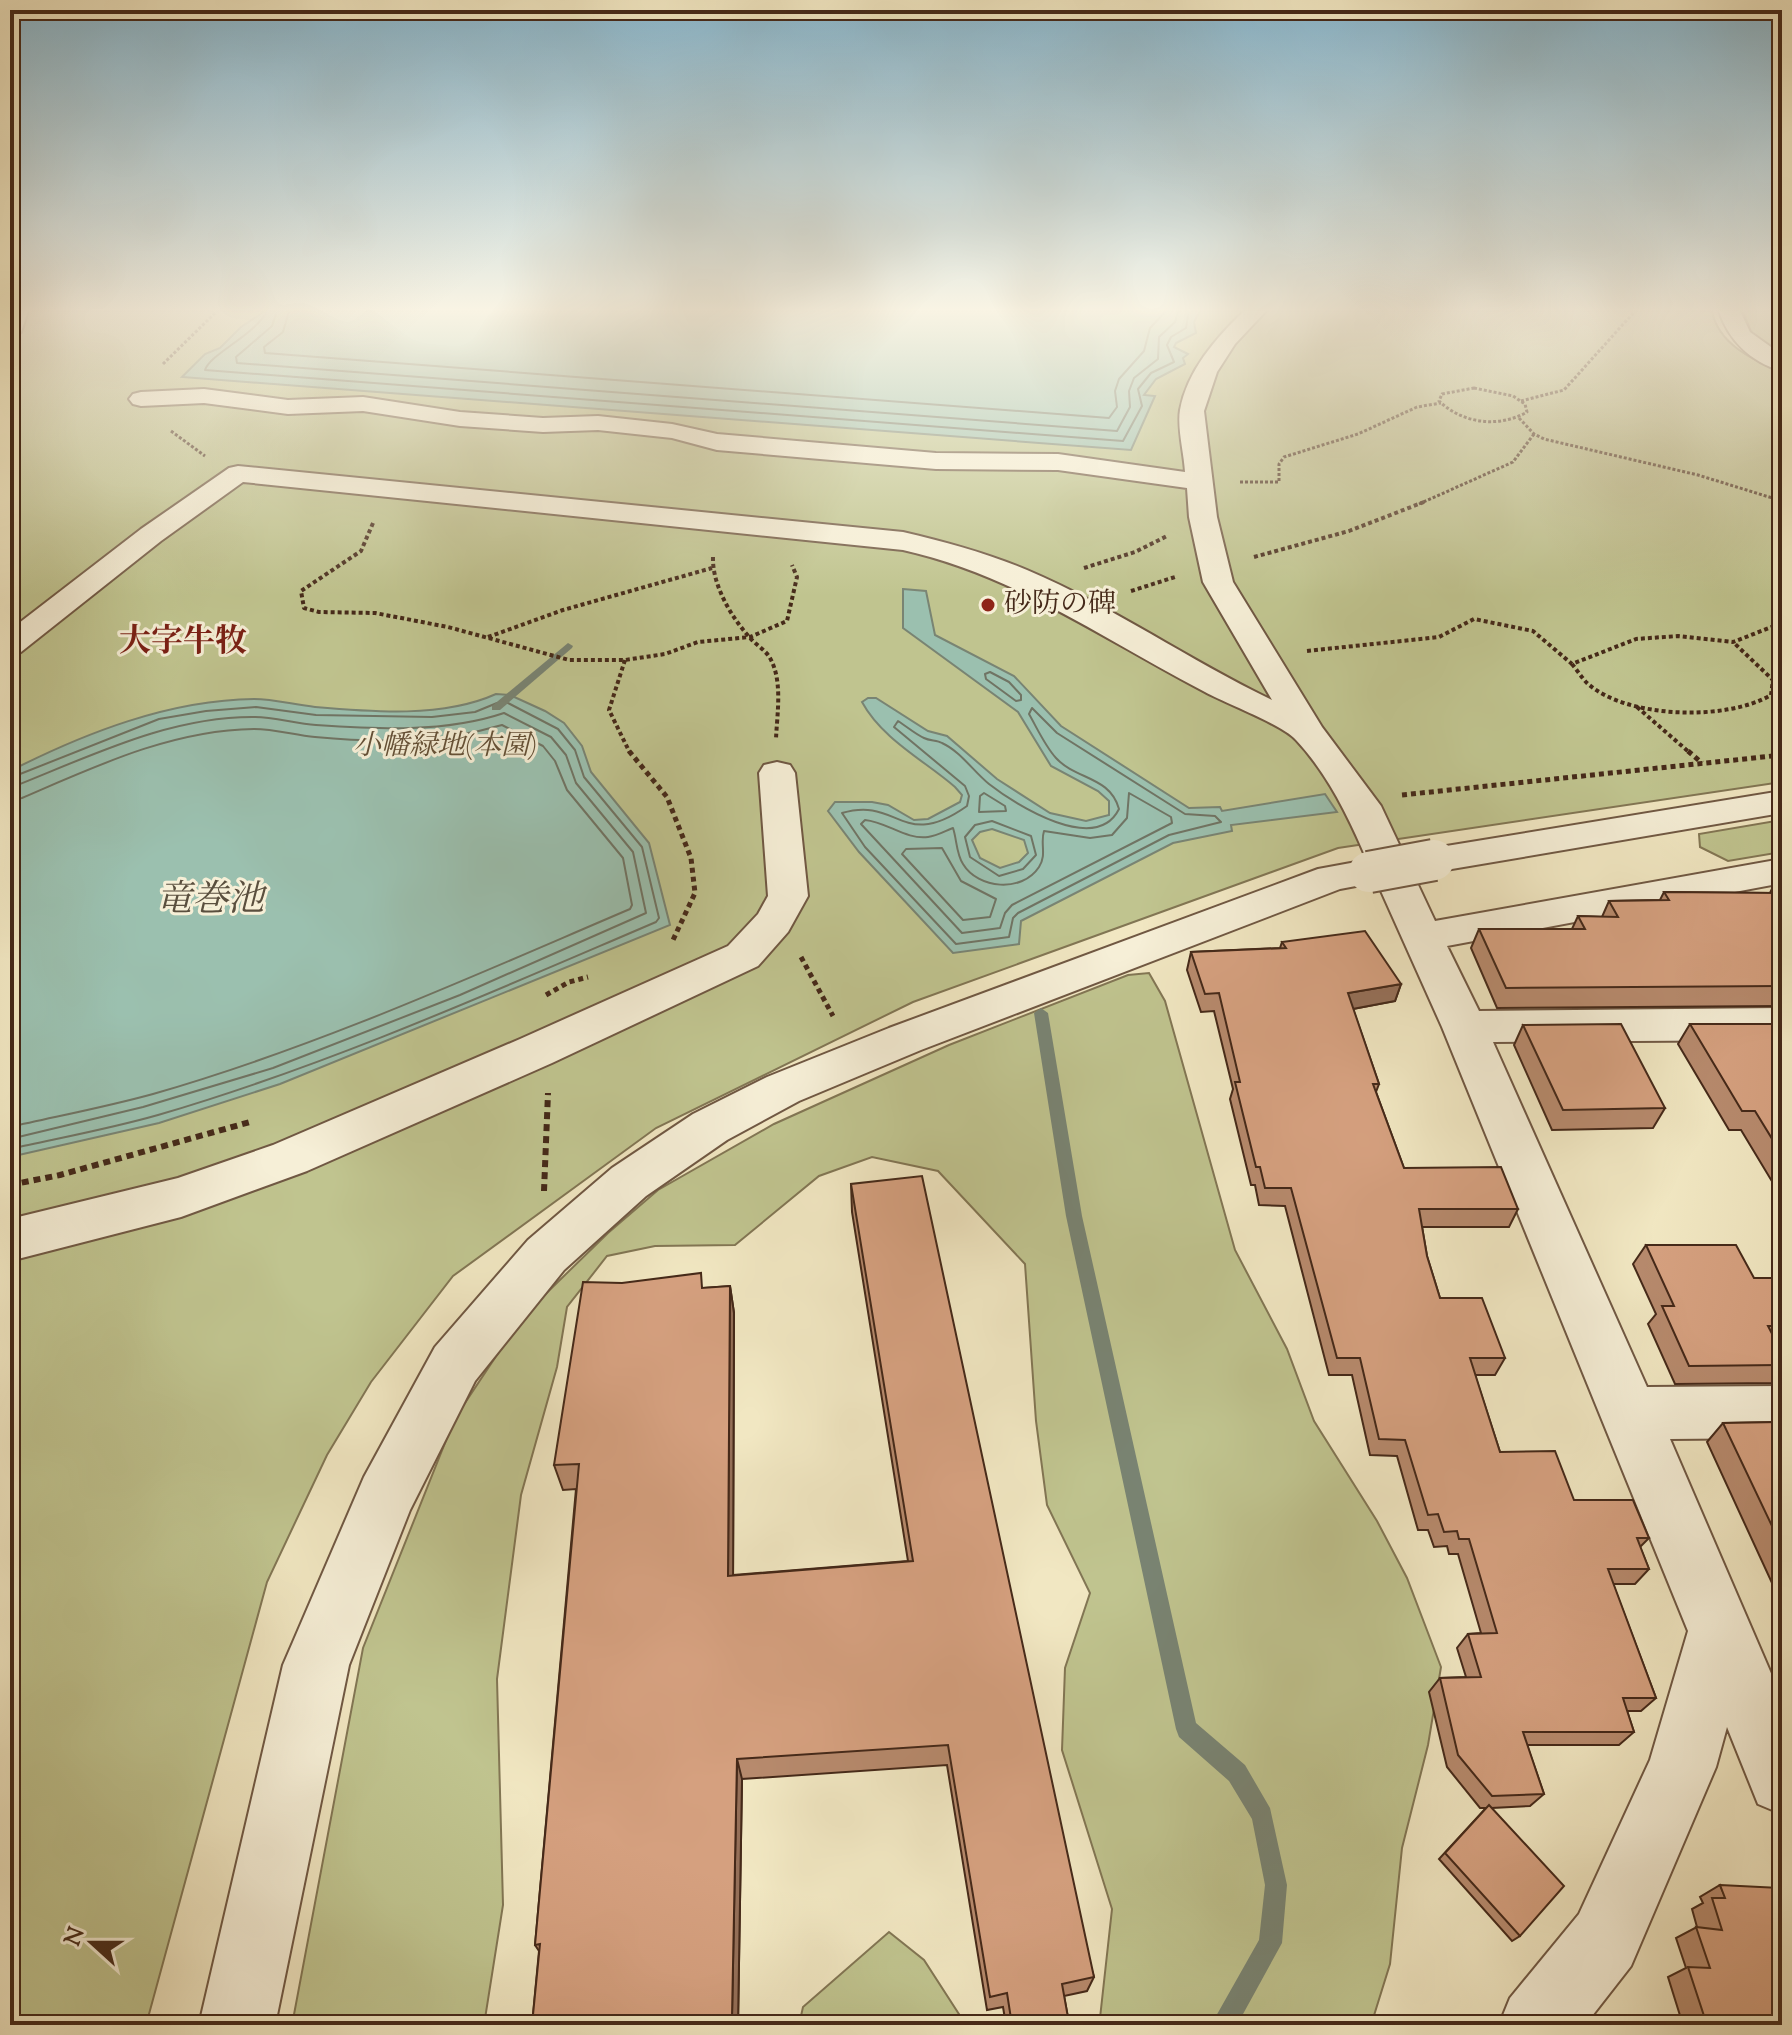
<svg xmlns="http://www.w3.org/2000/svg" width="1792" height="2035" font-family="'Sorts Mill Goudy','Noto Serif JP',serif">
<rect width="100%" height="100%" fill="#f1e7c2"/>
<filter id="stains"><feTurbulence type="fractalNoise" baseFrequency=".0025" numOctaves="4"/><feColorMatrix values="0 0 0 0 .2 0 0 0 0 .09 0 0 0 0 .02 0 0 0 .5 -.17"/></filter>
<radialGradient id="worn" r=".72"><stop offset=".6" stop-color="#630" stop-opacity="0"/><stop offset="1" stop-color="#630" stop-opacity=".3"/></radialGradient>
<g fill="#c0c48f" stroke="#827654" stroke-width="2">
<path d="M 10,311 L 1712,311 C 1718,344 1754,361 1782,372 L 1782,782 L 1338,848 L 913,1002 L 656,1128 L 453,1276 L 371,1382 L 327,1455 L 267,1582 L 146,2025 L 10,2025 Z"/>
<polygon points="1743,311 1782,311 1782,357 1752,334"/>
<polygon points="1782,820 1782,852 1728,861 1700,847 1699,834"/>
<polygon points="1149,973 1165,1001 1235,1250 1287,1349 1314,1421 1377,1521 1407,1578 1441,1667 1428,1745 1402,1848 1390,1964 1371,2025 1091,2025 1100,2018 1112,1909 1062,1750 1065,1668 1090,1593 1047,1505 1036,1421 1025,1264 938,1171 872,1157 819,1176 735,1245 655,1246 607,1256 567,1307 557,1367 521,1495 497,1679 503,1905 484,2025 292,2025 363,1648 455,1418 522,1317 608,1233 658,1190 774,1124 949,1045 1128,975"/>
<polygon points="889,1932 924,1960 966,2025 799,2025 803,2007"/>
</g>
<g fill="#9bc0af" stroke="#798473" stroke-width="2" fill-rule="evenodd">
<polygon points="265,311 1200,311 1194,322 1196,333 1176,343 1174,347 1188,354 1183,358 1185,364 1156,379 1144,395 1155,396 1131,450 182,377 205,354 220,348 241,327"/>
<path d="M 903,589 L 926,591 L 935,635 L 1014,676 L 1061,726 L 1189,808 L 1220,807 L 1222,811 L 1325,794 L 1337,812 L 1231,825 L 1232,831 L 1173,843 L 1021,921 L 1019,944 L 953,953 L 859,852 L 828,811 L 835,802 L 872,802 L 888,805 L 914,820 L 928,819 L 960,802 L 962,795 L 955,787 C 925,761 882,739 862,702 L 868,698 L 876,698 L 928,731 L 947,736 L 997,779 L 1050,813 L 1086,821 L 1109,815 L 1109,801 L 1098,791 L 1051,766 L 1018,712 L 903,628 ZM 992,829 L 1024,840 L 1028,853 L 1019,862 L 1000,868 L 980,858 L 972,840 L 980,832 Z"/>
<path d="M 496,694 L 510,695 L 545,711 L 564,723 L 582,746 L 591,772 L 649,843 L 670,925 L 280,1084 L 159,1123 L 10,1157 L 10,771 C 85,733 169,700 254,699 C 274,699 295,705 315,707 C 372,712 443,718 496,694 Z"/>
</g>
<g fill="none" stroke-linecap="round" stroke-linejoin="round">
<g stroke="#707464" stroke-width="2">
<path d="M 267,311 C 254,336 211,353 205,370 L 1123,441 L 1142,406 L 1138,389 L 1151,373 L 1174,362 L 1167,345 L 1171,337 L 1186,328 L 1189,311"/>
<polyline points="277,311 272,326 236,357 237,363 1117,431 1130,407 1129,391 1134,378 1158,359 1159,337 1175,322 1178,311"/>
<polyline points="289,311 283,332 264,347 265,353 1109,418 1117,407 1115,391 1119,379 1144,351 1150,328 1166,311"/>
<polygon points="990,672 1009,682 1021,695 1021,700 1016,701 986,679 985,674"/>
<path d="M 1032,708 L 1057,733 L 1185,814 L 1215,816 L 1221,822 L 1169,835 L 1018,913 L 1013,918 L 1009,937 L 956,944 L 865,847 L 842,813 C 899,796 902,852 967,806 L 969,796 L 965,786 L 894,727 L 898,721 C 906,726 915,734 924,738 C 930,741 937,740 942,743 C 960,751 974,772 989,784 C 1017,806 1096,855 1119,809 C 1110,776 1076,780 1056,758 C 1045,746 1037,728 1029,714 Z"/>
<path d="M 10,778 L 159,719 L 206,711 L 256,707 L 316,715 L 432,717 L 475,712 L 497,703 L 508,703 L 558,729 L 575,750 L 584,777 L 642,847 L 659,918 L 656,922 C 492,992 329,1065 158,1115 C 109,1129 59,1138 10,1149"/>
<path d="M 10,788 C 89,757 169,716 255,717 C 275,717 296,724 316,725 C 377,729 445,733 504,713 L 551,737 L 566,755 L 576,783 L 633,852 L 646,913 L 460,995 L 273,1068 L 143,1107 L 10,1139"/>
<polygon points="984,793 1005,806 1006,811 979,812 980,796"/>
<path d="M 1129,793 L 1171,817 L 1172,823 L 1012,905 L 1005,913 L 1000,928 L 962,933 L 861,824 L 865,820 C 887,822 906,840 928,837 C 937,836 945,831 953,828 C 957,840 956,853 963,864 C 978,889 1022,893 1039,867 C 1047,855 1040,843 1044,831 L 1090,838 L 1112,835 L 1127,818 Z"/>
<path d="M 10,800 L 22,798 C 96,766 172,730 254,729 C 275,729 294,735 315,737 C 378,743 441,743 502,725 L 543,746 L 555,761 L 567,790 L 623,858 L 632,905 L 630,909 C 473,976 317,1047 153,1094 C 106,1107 58,1116 10,1127"/>
<polygon points="992,821 1031,836 1036,855 1023,869 999,876 970,857 965,837 975,825"/>
<polygon points="942,848 961,881 996,899 990,917 963,920 902,854 906,849"/>
</g>
<g fill="#798473" fill-rule="evenodd">
<polygon points="568,643 573,646 572,648 500,710 492,710 492,706"/>
<polygon points="1041,1008 1048,1013 1082,1216 1196,1723 1245,1765 1270,1808 1287,1885 1282,1943 1237,2025 1211,2025 1259,1940 1265,1885 1252,1819 1229,1781 1179,1737 1176,1729 1066,1216 1034,1013"/>
</g>
<g stroke="#705843" stroke-width="4">
<g id="minor">
<polygon points="10,311 28,311 21,332 10,339"/>
<path d="M 1244,311 L 1266,311 L 1235,344 L 1217,372 L 1204,411 L 1217,517 L 1233,582 L 1322,727 L 1381,806 L 1435,921 L 1782,859 L 1782,883 L 1447,946 L 1479,1011 L 1782,1008 L 1782,1040 L 1493,1042 L 1647,1387 L 1782,1386 L 1782,1438 L 1670,1439 L 1782,1699 L 1782,1814 L 1758,1804 L 1727,1727 L 1716,1767 L 1631,1966 L 1585,2025 L 1499,2025 L 1510,1998 L 1579,1914 L 1650,1760 L 1688,1631 L 1442,1027 L 1377,882 L 1340,889 L 921,1050 L 799,1101 L 727,1140 L 646,1196 L 564,1270 L 475,1381 L 410,1510 L 349,1665 L 275,2025 L 199,2025 L 283,1665 L 293,1642 L 364,1477 L 435,1347 L 528,1240 L 612,1168 L 693,1114 L 767,1077 L 889,1028 L 1318,869 L 1367,860 C 1349,818 1328,774 1296,740 C 1283,725 1225,703 1205,692 C 1105,640 1015,575 903,550 L 243,482 L 161,541 L 21,652 L 10,655 L 10,630 L 141,529 L 229,468 L 238,466 L 903,532 C 946,542 986,553 1027,570 C 1112,606 1189,660 1272,700 L 1203,582 L 1189,517 L 1187,488 L 1058,470 L 936,469 L 717,450 L 672,438 L 598,430 L 543,432 L 460,426 L 363,411 L 288,414 L 204,403 L 141,406 L 133,404 L 129,399 L 133,394 L 141,392 L 204,389 L 288,400 L 363,397 L 460,412 L 543,418 L 598,416 L 672,424 L 717,434 L 936,453 L 1058,454 L 1185,472 C 1184,453 1177,428 1180,410 C 1187,371 1216,338 1244,311 Z"/>
<path d="M 1719,311 L 1740,311 L 1750,332 L 1782,355 L 1782,371 C 1752,363 1728,340 1719,311 Z"/>
<polygon points="777,762 790,765 795,773 808,896 788,932 758,966 552,1063 307,1171 181,1217 10,1261 10,1219 178,1178 273,1145 520,1039 728,946 758,914 768,896 759,773 764,765"/>
<polygon points="1782,791 1782,813 1434,872 1420,869 1415,860 1420,851 1434,848"/>
</g>
</g>
<g stroke="#452919" stroke-width="3" stroke-dasharray="3 2" stroke-linecap="butt">
<polyline points="163,364 217,311"/>
<path d="M 1474,388 L 1513,396 L 1525,404 L 1527,412 C 1499,428 1463,424 1439,401 L 1442,394 Z"/>
<polyline points="1521,401 1564,390 1635,311"/>
<polyline points="1519,418 1534,434 1544,439 1698,475 1782,501"/>
<polyline points="171,431 205,456"/>
<polyline points="1240,482 1279,482 1279,464 1284,457 1358,434 1417,407 1441,403"/>
<polyline points="1419,504 1513,462 1534,434"/>
</g>
<g stroke="#452919" stroke-width="4" stroke-dasharray="4 3" stroke-linecap="butt">
<polyline points="373,523 361,551 301,591 304,608 319,612 375,613 448,627 569,660 625,660 665,654 698,642 750,637 787,621 797,577 792,565"/>
<path d="M 713,557 C 712,586 733,620 752,640 C 758,646 766,651 770,658 C 783,681 777,714 776,739"/>
<polyline points="1254,557 1349,531 1424,502"/>
<polyline points="1084,568 1135,552 1167,536"/>
<polyline points="1131,591 1175,577"/>
<polyline points="488,637 563,610 712,568"/>
<polyline points="1307,651 1439,637 1474,619 1533,631 1572,664 1636,639 1678,636 1733,642 1782,623"/>
<polyline points="625,660 609,710 630,753"/>
<path d="M 1572,664 C 1577,670 1582,678 1587,683 C 1627,719 1727,721 1771,695 L 1773,680 L 1733,642"/>
<polyline points="1637,707 1690,753"/>
</g>
<g stroke="#452919" stroke-width="5" stroke-dasharray="5 4" stroke-linecap="butt">
<polyline points="629,751 667,797 691,858 695,893 673,940"/>
<polyline points="1688,751 1702,763"/>
<polyline points="1402,795 1782,755"/>
<polyline points="801,957 833,1016"/>
<polyline points="546,995 569,982 588,977"/>
</g>
<g stroke="#452919" stroke-width="6" stroke-dasharray="7 5" stroke-linecap="butt">
<polyline points="10,1185 60,1175 250,1122"/>
<polyline points="544,1191 548,1093"/>
</g>
<use href="#minor" fill="#f6efd7" fill-rule="evenodd"/>
<g stroke="#705843" stroke-width="44" stroke-linecap="butt">
<polyline id="minor-bridge" points="1369,872 1434,860"/>
</g>
<use href="#minor-bridge" stroke="#f6efd7" stroke-width="40"/>
</g>
<g fill="#b78a6d" stroke="#452919" stroke-width="2">
<polygon points="1780,872 1782,873 1782,1006 1497,1008 1471,948 1479,929 1572,929 1578,916 1602,917 1609,901 1660,900 1664,892 1770,893"/>
<polygon points="1282,942 1401,984 1395,1001 1353,1009 1379,1084 1376,1092 1404,1168 1518,1209 1509,1227 1422,1227 1427,1256 1440,1298 1505,1358 1495,1375 1475,1375 1500,1452 1574,1500 1649,1538 1640,1547 1649,1569 1635,1584 1613,1584 1656,1698 1641,1711 1627,1711 1634,1732 1619,1745 1527,1745 1544,1794 1530,1806 1492,1808 1520,1936 1512,1941 1439,1859 1486,1808 1480,1808 1447,1767 1429,1692 1440,1678 1466,1677 1457,1648 1468,1634 1481,1633 1458,1554 1449,1554 1447,1546 1434,1547 1428,1530 1418,1530 1397,1456 1370,1455 1352,1375 1329,1375 1285,1206 1259,1205 1255,1185 1251,1185 1230,1099 1233,1089 1214,1011 1201,1012 1187,970 1191,952 1280,948"/>
<polygon points="1690,1024 1782,1024 1782,1198 1741,1130 1729,1130 1678,1044"/>
<polygon points="1523,1025 1665,1108 1653,1128 1552,1130 1514,1045"/>
<polygon points="851,1184 1094,1977 1087,1991 1064,1996 1069,2023 1068,2025 1006,2025 1003,2007 987,2010 947,1765 742,1779 738,2025 532,2025 539,1951 535,1945 576,1489 563,1490 554,1465 704,1288 730,1286 734,1313 733,1575 908,1561 852,1212"/>
<polygon points="1646,1245 1754,1278 1782,1278 1782,1344 1778,1344 1782,1353 1782,1372 1772,1383 1675,1384 1648,1324 1656,1314 1633,1264"/>
<polygon points="1782,1422 1782,1596 1778,1596 1707,1442 1723,1423"/>
<polygon points="1720,1885 1782,2025 1683,2025 1668,1977 1686,1968 1676,1938 1697,1927 1692,1909 1703,1903 1700,1897"/>
</g>
<g fill="#957059" stroke="#452919" stroke-width="2">
<polygon points="1401,984 1395,1001 1342,1011 1348,993"/>
<polygon points="730,1286 734,1313 733,1599 728,1576"/>
<polygon points="737,1759 742,1779 738,2025 736,2025 732,2017"/>
</g>
<g fill="#d5a07f" stroke="#452919" stroke-width="2">
<polygon points="1664,892 1782,893 1782,986 1506,988 1479,929 1585,929 1578,916 1618,917 1609,901 1669,900"/>
<polygon points="1365,931 1401,984 1348,993 1379,1084 1373,1084 1404,1168 1501,1167 1518,1209 1419,1209 1427,1256 1440,1298 1482,1298 1505,1358 1470,1358 1500,1452 1555,1451 1574,1500 1633,1500 1649,1538 1637,1538 1649,1569 1608,1569 1656,1698 1623,1698 1634,1732 1523,1732 1544,1794 1492,1796 1458,1755 1440,1678 1481,1677 1468,1634 1497,1633 1469,1539 1459,1539 1457,1531 1444,1532 1438,1514 1428,1515 1405,1440 1379,1439 1360,1358 1337,1358 1291,1188 1265,1188 1260,1167 1256,1167 1235,1082 1240,1082 1219,993 1205,994 1191,952 1286,948 1282,942"/>
<polygon points="1621,1024 1665,1108 1563,1110 1523,1025"/>
<polygon points="1690,1024 1782,1024 1782,1155 1755,1111 1742,1111"/>
<polygon points="922,1176 1094,1977 1062,1984 1069,2023 1057,2025 1012,2025 1007,1993 990,1997 948,1745 737,1759 732,2017 716,2018 716,2025 532,2025 540,1944 535,1945 579,1464 554,1465 583,1282 622,1283 701,1273 702,1288 730,1286 728,1576 913,1561 851,1184"/>
<polygon points="1646,1245 1736,1245 1754,1278 1782,1278 1782,1326 1768,1326 1782,1353 1782,1365 1689,1366 1662,1306 1674,1306"/>
<polygon points="1782,1422 1782,1547 1723,1423"/>
<polygon points="1489,1805 1564,1886 1520,1936 1445,1853"/>
<polygon points="1720,1885 1782,1888 1782,2025 1707,2025 1688,1967 1710,1968 1696,1927 1722,1930 1712,1898 1725,1898"/>
</g>
<linearGradient id="sky" x2="0" y2="1"><stop stop-color="#89b9d1"/><stop offset="0.52" stop-color="#f9f4e4"/><stop offset="1" stop-color="#f9f4e4" stop-opacity="0"/></linearGradient>
<rect width="1792" height="596" fill="url(#sky)"/>
<circle fill="#8f2418" stroke="#f6efd7" stroke-width="3" cx="988" cy="605" r="8"/>
<g text-anchor="middle" dominant-baseline="central" stroke-width="6" stroke-linejoin="round" paint-order="stroke">
<g font-size="28" fill="#452919" stroke="#f6efd7" text-anchor="start">
<text x="1004" y="605">砂防の碑</text>
</g>
<g font-size="28" font-style="italic" fill="#645036" stroke="#f6efd7">
<text x="445" y="747">小幡緑地(本園)</text>
</g>
<g font-size="32" font-weight="bold" fill="#7a1f14" stroke="#f6efd7">
<text x="183" y="643">大字牛牧</text>
</g>
<g font-size="36" font-style="italic" fill="#5a4f3e" stroke="#f6efd7">
<text x="210" y="901">竜巻池</text>
</g>
</g>
<rect width="1792" height="2035" fill="none" stroke="#f1e7c2" stroke-width="40"/>
<rect x="12" y="12" width="1768" height="2011" fill="none" stroke="#452919" stroke-width="4"/>
<rect x="20" y="20" width="1752" height="1995" fill="none" stroke="#452919" stroke-width="2"/>
<g transform="translate(92 1943) rotate(291)" stroke="#f6efd7" stroke-width="6" paint-order="stroke">
<path d="M0-6L14 30L0 20L-14 30Z" fill="#452919"/>
<text y="-12" font-size="22" font-weight="bold" text-anchor="middle" fill="#452919">N</text>
</g>
<rect width="100%" height="100%" filter="url(#stains)"/>
<rect width="100%" height="100%" fill="url(#worn)"/>
</svg>
